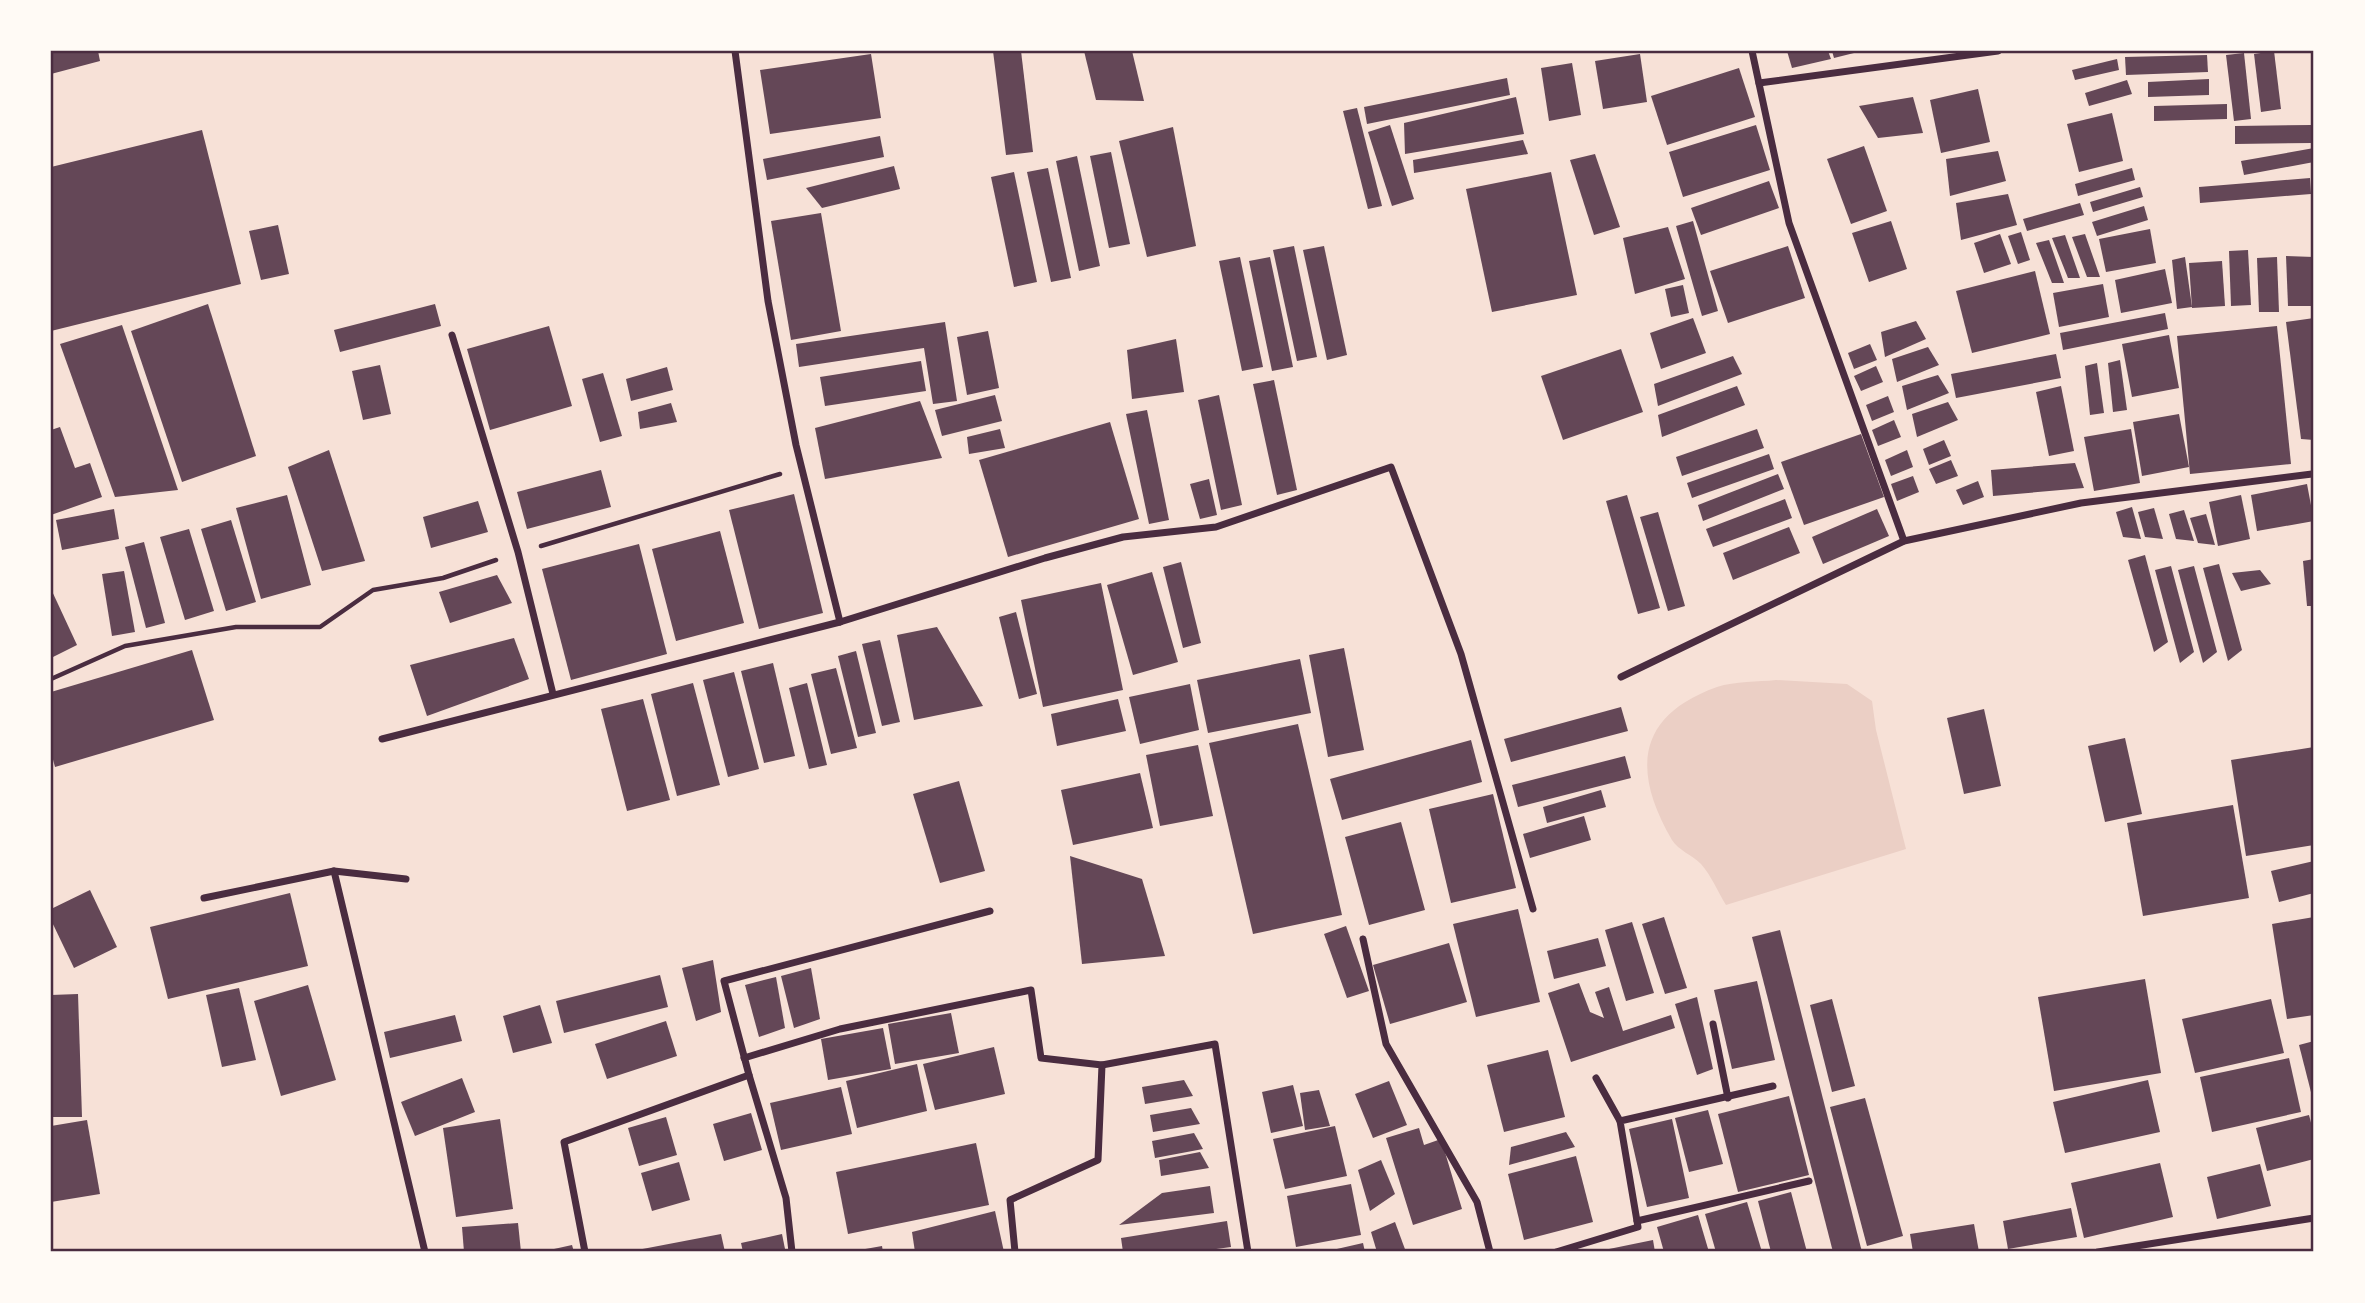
<svg xmlns="http://www.w3.org/2000/svg" width="2365" height="1303" font-family="Raleway,sans-serif">
<rect width="100%" height="100%" fill="#f7e1d7"/>
<path fill="#ebcfc5" d="M 1776,680 L 1847,684 L 1872,701 L 1876,730 L 1906,849 L 1726,905 C 1718,892 1711,875 1701,864 C 1692,855 1678,850 1672,840 C 1632,771 1636,716 1717,687 C 1735,681 1758,682 1776,680 Z"/>
<g fill="#644757">
<polygon points="51,51 98,51 100,61 51,74"/>
<polygon points="993,51 1021,51 1033,152 1006,155"/>
<polygon points="1084,51 1132,51 1144,101 1096,100"/>
<polygon points="1787,51 1828,51 1831,59 1792,68"/>
<polygon points="1832,51 1858,51 1858,52 1834,58"/>
<polygon points="2274,51 2281,109 2261,112 2254,54"/>
<polygon points="2244,53 2251,119 2234,121 2226,55"/>
<polygon points="871,54 881,118 770,134 760,70"/>
<polygon points="1640,54 1647,102 1603,109 1595,61"/>
<polygon points="2207,55 2208,72 2126,75 2125,57"/>
<polygon points="2117,59 2119,70 2075,80 2072,70"/>
<polygon points="1572,63 1581,115 1549,121 1541,68"/>
<polygon points="1739,68 1755,117 1667,145 1651,96"/>
<polygon points="1507,78 1510,95 1367,124 1364,107"/>
<polygon points="2209,79 2209,95 2148,97 2148,82"/>
<polygon points="2127,80 2132,94 2089,106 2085,93"/>
<polygon points="1978,89 1990,142 1941,153 1930,100"/>
<polygon points="1516,97 1524,134 1405,154 1404,123"/>
<polygon points="1913,97 1923,133 1878,138 1859,106"/>
<polygon points="2227,104 2227,119 2154,121 2154,106"/>
<polygon points="1357,108 1382,206 1368,209 1343,111"/>
<polygon points="2112,113 2123,161 2079,172 2067,124"/>
<polygon points="1390,125 1414,199 1392,206 1368,132"/>
<polygon points="1756,125 1770,170 1683,197 1669,152"/>
<polygon points="2311,125 2312,143 2235,144 2235,126"/>
<polygon points="1173,127 1196,246 1147,257 1119,141"/>
<polygon points="202,130 241,284 51,331 51,167"/>
<polygon points="880,136 884,157 767,180 763,159"/>
<polygon points="1523,140 1528,154 1414,173 1413,160"/>
<polygon points="1864,146 1887,211 1851,224 1827,159"/>
<polygon points="2314,148 2314,162 2244,175 2241,161"/>
<polygon points="1998,151 2006,181 1950,196 1946,159"/>
<polygon points="1111,152 1130,244 1109,248 1090,156"/>
<polygon points="1595,154 1620,227 1594,235 1570,160"/>
<polygon points="1077,156 1100,266 1079,271 1056,161"/>
<polygon points="894,166 900,189 822,208 806,188"/>
<polygon points="1048,168 1071,278 1051,282 1027,172"/>
<polygon points="2132,168 2135,180 2078,196 2075,184"/>
<polygon points="1014,172 1037,282 1014,287 991,177"/>
<polygon points="1551,172 1577,295 1492,312 1466,189"/>
<polygon points="2310,178 2311,194 2200,203 2199,187"/>
<polygon points="1769,181 1779,208 1701,235 1691,208"/>
<polygon points="2140,187 2143,197 2093,212 2090,202"/>
<polygon points="2008,194 2017,225 1961,240 1956,203"/>
<polygon points="2080,203 2084,215 2027,231 2023,219"/>
<polygon points="2144,206 2148,220 2097,236 2092,222"/>
<polygon points="821,213 841,331 791,340 771,221"/>
<polygon points="1693,221 1718,311 1702,316 1676,226"/>
<polygon points="1891,221 1907,269 1869,282 1852,233"/>
<polygon points="278,225 289,274 261,280 249,231"/>
<polygon points="1668,227 1685,279 1635,294 1623,238"/>
<polygon points="2150,229 2156,263 2106,272 2099,239"/>
<polygon points="2021,232 2030,260 2018,264 2008,236"/>
<polygon points="2000,234 2011,264 1984,273 1974,243"/>
<polygon points="2085,234 2100,277 2087,277 2072,237"/>
<polygon points="2065,235 2080,278 2068,278 2052,238"/>
<polygon points="2049,240 2064,283 2052,283 2036,243"/>
<polygon points="1294,246 1317,357 1297,361 1273,250"/>
<polygon points="1324,246 1347,355 1327,360 1303,250"/>
<polygon points="1788,246 1805,298 1728,323 1710,271"/>
<polygon points="2248,250 2251,305 2231,306 2229,251"/>
<polygon points="2286,256 2314,257 2314,306 2288,306"/>
<polygon points="1240,257 1263,367 1242,371 1219,261"/>
<polygon points="1270,257 1293,367 1272,371 1249,261"/>
<polygon points="2185,257 2192,307 2177,309 2172,260"/>
<polygon points="2277,257 2279,312 2259,312 2257,258"/>
<polygon points="2222,261 2225,306 2192,308 2189,263"/>
<polygon points="2165,269 2172,303 2121,313 2115,280"/>
<polygon points="2035,271 2050,334 1972,353 1956,291"/>
<polygon points="2103,284 2109,317 2059,327 2053,293"/>
<polygon points="1683,285 1689,313 1671,317 1665,289"/>
<polygon points="208,304 256,456 182,482 131,331"/>
<polygon points="435,304 441,326 340,352 334,330"/>
<polygon points="2165,313 2168,329 2063,350 2060,333"/>
<polygon points="1693,318 1706,353 1661,369 1650,333"/>
<polygon points="2314,318 2314,440 2301,439 2286,322"/>
<polygon points="1916,321 1926,339 1885,357 1881,332"/>
<polygon points="945,322 957,401 933,404 924,348 799,367 796,344"/>
<polygon points="122,325 178,490 115,497 60,344"/>
<polygon points="549,326 572,406 490,430 467,349"/>
<polygon points="2277,326 2291,464 2190,474 2177,336"/>
<polygon points="988,331 999,388 967,395 957,337"/>
<polygon points="2169,335 2179,388 2132,397 2122,344"/>
<polygon points="1176,339 1184,392 1132,399 1127,350"/>
<polygon points="1870,344 1877,360 1854,369 1848,353"/>
<polygon points="1928,347 1939,365 1897,382 1892,359"/>
<polygon points="1621,349 1643,412 1563,440 1541,376"/>
<polygon points="2056,354 2061,378 1956,398 1951,374"/>
<polygon points="1733,356 1742,374 1658,406 1654,384"/>
<polygon points="2120,360 2127,410 2113,412 2108,363"/>
<polygon points="921,361 926,391 825,406 820,377"/>
<polygon points="2097,363 2104,413 2090,415 2085,366"/>
<polygon points="380,365 391,414 363,420 352,371"/>
<polygon points="1876,366 1883,382 1861,391 1854,376"/>
<polygon points="667,367 673,390 631,401 626,379"/>
<polygon points="603,373 622,436 600,442 582,379"/>
<polygon points="1938,375 1949,393 1907,410 1902,386"/>
<polygon points="1274,380 1297,490 1277,495 1253,384"/>
<polygon points="1737,386 1745,405 1662,437 1658,415"/>
<polygon points="2061,386 2074,451 2049,456 2036,392"/>
<polygon points="995,395 1002,421 942,436 935,410"/>
<polygon points="1219,395 1242,505 1221,510 1198,400"/>
<polygon points="1888,396 1894,412 1872,421 1866,405"/>
<polygon points="920,401 942,458 825,479 815,428"/>
<polygon points="1948,402 1958,420 1917,437 1912,414"/>
<polygon points="671,403 677,422 640,429 638,412"/>
<polygon points="1147,410 1169,520 1149,524 1126,414"/>
<polygon points="2179,414 2189,467 2142,476 2133,422"/>
<polygon points="1894,420 1901,437 1878,446 1872,430"/>
<polygon points="1110,422 1139,519 1008,557 979,460"/>
<polygon points="60,427 75,468 90,463 102,497 51,515 51,430"/>
<polygon points="1000,429 1005,448 969,454 967,437"/>
<polygon points="1757,429 1764,448 1682,476 1676,457"/>
<polygon points="2131,429 2140,483 2094,491 2084,437"/>
<polygon points="1861,434 1884,497 1804,525 1781,462"/>
<polygon points="1944,440 1951,456 1929,465 1923,449"/>
<polygon points="329,450 365,561 322,571 288,467"/>
<polygon points="1907,450 1913,467 1891,476 1885,460"/>
<polygon points="1769,454 1774,469 1692,498 1687,483"/>
<polygon points="1951,460 1958,476 1936,484 1929,469"/>
<polygon points="2075,463 2084,488 1993,496 1991,470"/>
<polygon points="601,470 611,507 527,529 517,492"/>
<polygon points="1778,474 1784,489 1703,521 1698,505"/>
<polygon points="1913,476 1919,492 1897,501 1891,484"/>
<polygon points="1209,479 1217,515 1200,519 1190,484"/>
<polygon points="1978,481 1984,497 1963,505 1956,490"/>
<polygon points="2307,484 2314,521 2257,531 2251,495"/>
<polygon points="794,494 823,613 759,629 729,510"/>
<polygon points="287,495 311,585 261,599 236,508"/>
<polygon points="1627,495 1660,608 1638,614 1606,501"/>
<polygon points="2241,495 2250,539 2218,546 2209,502"/>
<polygon points="1785,499 1792,518 1713,547 1706,529"/>
<polygon points="478,501 488,532 431,548 423,517"/>
<polygon points="2132,507 2141,539 2123,537 2116,512"/>
<polygon points="2154,508 2163,539 2145,537 2138,512"/>
<polygon points="114,509 119,539 62,550 56,520"/>
<polygon points="1877,509 1889,536 1823,564 1812,537"/>
<polygon points="2184,510 2194,541 2176,539 2169,514"/>
<polygon points="1658,512 1685,606 1668,611 1640,517"/>
<polygon points="2206,514 2215,545 2198,543 2190,518"/>
<polygon points="231,520 256,602 226,611 201,529"/>
<polygon points="1789,527 1800,553 1733,580 1723,553"/>
<polygon points="189,529 214,611 185,620 160,537"/>
<polygon points="720,531 744,623 676,641 652,549"/>
<polygon points="144,542 165,623 146,628 125,547"/>
<polygon points="639,544 667,654 571,680 542,569"/>
<polygon points="2145,555 2168,642 2154,652 2128,560"/>
<polygon points="2314,559 2314,606 2307,606 2303,561"/>
<polygon points="1181,562 1201,643 1183,648 1163,567"/>
<polygon points="2219,564 2242,650 2228,661 2203,568"/>
<polygon points="2171,566 2194,652 2180,663 2155,570"/>
<polygon points="2194,566 2217,652 2203,663 2178,570"/>
<polygon points="2260,570 2271,584 2241,591 2232,573"/>
<polygon points="124,571 135,632 112,636 102,574"/>
<polygon points="1152,572 1178,662 1133,675 1107,585"/>
<polygon points="497,575 512,603 450,623 439,592"/>
<polygon points="1101,583 1123,690 1043,707 1021,600"/>
<polygon points="51,589 77,645 51,658"/>
<polygon points="1016,612 1037,694 1019,699 999,617"/>
<polygon points="937,627 983,706 914,720 897,635"/>
<polygon points="514,638 529,679 427,716 410,665"/>
<polygon points="880,640 900,722 882,726 862,644"/>
<polygon points="1344,648 1364,750 1328,757 1309,655"/>
<polygon points="192,650 214,720 55,767 51,752 51,692"/>
<polygon points="856,651 876,733 858,737 838,656"/>
<polygon points="1300,659 1311,713 1208,733 1197,680"/>
<polygon points="773,663 795,756 764,763 741,671"/>
<polygon points="836,668 857,748 831,754 811,674"/>
<polygon points="734,672 759,769 728,777 703,680"/>
<polygon points="693,683 720,785 677,796 651,694"/>
<polygon points="807,683 827,765 809,769 789,688"/>
<polygon points="1190,684 1199,730 1140,744 1129,697"/>
<polygon points="643,699 670,800 627,811 601,709"/>
<polygon points="1118,699 1126,731 1057,746 1051,714"/>
<polygon points="1621,707 1628,731 1511,762 1504,739"/>
<polygon points="1984,709 2001,786 1964,794 1947,718"/>
<polygon points="1298,724 1342,915 1253,934 1209,743"/>
<polygon points="2125,738 2142,814 2105,822 2088,746"/>
<polygon points="1471,740 1482,782 1342,820 1330,779"/>
<polygon points="1198,745 1213,816 1160,826 1146,755"/>
<polygon points="2314,747 2314,845 2246,856 2231,760"/>
<polygon points="1625,756 1631,778 1518,807 1512,785"/>
<polygon points="1140,773 1153,828 1073,845 1061,790"/>
<polygon points="959,781 985,871 940,883 913,794"/>
<polygon points="1601,790 1606,807 1547,823 1543,807"/>
<polygon points="1493,794 1516,888 1451,903 1429,809"/>
<polygon points="2233,805 2249,898 2143,916 2127,823"/>
<polygon points="1584,816 1591,840 1530,858 1523,834"/>
<polygon points="1401,822 1425,910 1369,925 1345,837"/>
<polygon points="1070,856 1142,879 1165,956 1082,964"/>
<polygon points="2314,861 2314,893 2279,902 2271,871"/>
<polygon points="90,890 117,947 74,968 51,920 51,909"/>
<polygon points="290,893 308,966 168,999 150,927"/>
<polygon points="1518,909 1540,1002 1476,1017 1453,924"/>
<polygon points="1664,917 1687,988 1665,994 1642,924"/>
<polygon points="2314,917 2314,1015 2287,1019 2272,924"/>
<polygon points="1632,922 1654,993 1626,1001 1605,930"/>
<polygon points="1346,926 1369,991 1347,998 1324,934"/>
<polygon points="1780,930 1862,1252 1833,1252 1752,937"/>
<polygon points="1598,938 1606,966 1554,979 1547,951"/>
<polygon points="1449,943 1467,1002 1390,1024 1373,965"/>
<polygon points="713,960 721,1012 696,1021 682,968"/>
<polygon points="811,968 820,1019 794,1028 781,976"/>
<polygon points="660,975 668,1007 564,1033 556,1001"/>
<polygon points="776,977 785,1028 759,1037 745,985"/>
<polygon points="2145,979 2161,1073 2054,1091 2038,997"/>
<polygon points="1757,981 1775,1060 1732,1069 1714,990"/>
<polygon points="1579,983 1590,1012 1604,1018 1595,992 1609,987 1623,1031 1671,1015 1675,1028 1571,1062 1548,993"/>
<polygon points="308,985 336,1080 281,1096 254,1001"/>
<polygon points="239,988 256,1060 222,1067 206,995"/>
<polygon points="78,994 82,1117 51,1117 51,995"/>
<polygon points="1697,997 1713,1069 1697,1075 1675,1004"/>
<polygon points="1832,999 1855,1086 1832,1092 1810,1005"/>
<polygon points="2271,999 2284,1053 2195,1073 2182,1019"/>
<polygon points="540,1005 552,1043 513,1053 503,1016"/>
<polygon points="951,1013 959,1053 895,1064 888,1024"/>
<polygon points="455,1015 462,1041 390,1058 384,1032"/>
<polygon points="666,1021 677,1056 607,1079 595,1044"/>
<polygon points="883,1028 891,1069 828,1080 821,1039"/>
<polygon points="2314,1041 2314,1100 2313,1100 2299,1045"/>
<polygon points="994,1047 1005,1094 935,1110 923,1064"/>
<polygon points="1548,1050 1565,1117 1504,1132 1487,1065"/>
<polygon points="2289,1058 2301,1112 2212,1132 2200,1077"/>
<polygon points="917,1064 927,1111 857,1128 846,1081"/>
<polygon points="462,1078 475,1112 415,1136 401,1102"/>
<polygon points="1184,1080 1193,1096 1145,1104 1142,1087"/>
<polygon points="2148,1080 2160,1132 2065,1153 2053,1102"/>
<polygon points="1389,1081 1407,1125 1373,1138 1355,1094"/>
<polygon points="1293,1085 1303,1126 1271,1133 1262,1092"/>
<polygon points="841,1087 852,1134 781,1150 770,1103"/>
<polygon points="1319,1090 1330,1126 1305,1130 1300,1093"/>
<polygon points="1789,1096 1809,1175 1738,1192 1718,1114"/>
<polygon points="1865,1098 1903,1236 1867,1246 1830,1107"/>
<polygon points="1191,1108 1200,1124 1153,1132 1150,1115"/>
<polygon points="1708,1110 1723,1164 1689,1172 1675,1118"/>
<polygon points="751,1113 762,1150 724,1161 713,1124"/>
<polygon points="2309,1115 2314,1134 2314,1159 2267,1171 2256,1128"/>
<polygon points="666,1117 677,1155 639,1166 628,1128"/>
<polygon points="500,1119 513,1209 456,1217 443,1128"/>
<polygon points="1672,1119 1689,1198 1647,1207 1629,1129"/>
<polygon points="87,1120 100,1194 51,1202 51,1126"/>
<polygon points="1335,1126 1347,1176 1285,1189 1273,1139"/>
<polygon points="1419,1128 1424,1145 1441,1139 1462,1209 1413,1225 1386,1138"/>
<polygon points="1566,1132 1575,1147 1509,1165 1511,1147"/>
<polygon points="1194,1133 1203,1149 1155,1158 1152,1141"/>
<polygon points="976,1143 989,1205 848,1234 836,1172"/>
<polygon points="1200,1152 1209,1168 1161,1176 1159,1160"/>
<polygon points="1576,1156 1593,1222 1524,1240 1508,1174"/>
<polygon points="1381,1160 1395,1194 1370,1211 1358,1170"/>
<polygon points="679,1162 690,1200 652,1211 641,1173"/>
<polygon points="2160,1163 2173,1217 2084,1238 2071,1183"/>
<polygon points="2260,1164 2271,1206 2217,1219 2207,1177"/>
<polygon points="1351,1184 1361,1235 1296,1247 1287,1196"/>
<polygon points="1210,1186 1214,1213 1119,1225 1162,1193"/>
<polygon points="1791,1192 1807,1252 1771,1252 1758,1201"/>
<polygon points="1747,1202 1762,1252 1716,1252 1705,1214"/>
<polygon points="2071,1208 2077,1237 2008,1249 2003,1221"/>
<polygon points="995,1211 1004,1252 915,1252 912,1232"/>
<polygon points="1698,1215 1709,1252 1664,1252 1657,1227"/>
<polygon points="1227,1221 1231,1247 1194,1252 1123,1252 1121,1238"/>
<polygon points="1395,1222 1406,1252 1377,1252 1371,1232"/>
<polygon points="518,1223 521,1252 464,1252 462,1227"/>
<polygon points="1974,1224 1979,1252 1913,1252 1910,1234"/>
<polygon points="721,1234 725,1252 632,1252 632,1251"/>
<polygon points="782,1234 785,1249 743,1252 741,1243"/>
<polygon points="1653,1240 1655,1252 1610,1252 1609,1249"/>
<polygon points="1363,1243 1365,1252 1328,1252 1328,1251"/>
<polygon points="572,1245 574,1252 545,1252 545,1251"/>
<polygon points="882,1246 883,1252 854,1252 854,1251"/>
</g>
<g fill="none" stroke-linecap="round" stroke-linejoin="round">
<g stroke="#4a2c40" stroke-width="4.5">
<polyline points="541,546 780,474"/>
<polyline points="51,679 125,646 236,627 320,627 373,590 443,578 496,560"/>
</g>
<g stroke="#4a2c40" stroke-width="7">
<polyline points="735,51 768,301 796,445 840,622"/>
<polyline points="1752,51 1789,223 1904,541"/>
<polyline points="1759,83 1998,51"/>
<polyline points="452,335 518,552 553,694"/>
<polyline points="1621,677 1904,541 2081,503 2312,474"/>
<polyline points="382,739 840,622 1045,558 1123,537 1216,527 1391,467 1461,654 1533,909"/>
<polyline points="334,871 406,879"/>
<polyline points="204,898 334,871 425,1252"/>
<polyline points="1363,939 1386,1044 1477,1202 1490,1252"/>
<polyline points="1713,1024 1728,1098"/>
<polyline points="744,1058 840,1029 1031,990 1041,1058 1102,1065 1098,1160 1010,1200 1015,1252"/>
<polyline points="1102,1065 1215,1044 1248,1252"/>
<polyline points="749,1075 786,1198 792,1252"/>
<polyline points="1596,1078 1620,1121"/>
<polyline points="1637,1221 1809,1181"/>
<polyline points="585,1252 564,1142 749,1075 724,981 990,911"/>
<polyline points="1556,1252 1638,1227 1620,1121 1773,1086"/>
<polyline points="2098,1252 2314,1218"/>
</g>
</g>
<rect width="2365" height="1303" fill="none" stroke="#fffaf5" stroke-width="105"/>
<rect x="52" y="52" width="2260" height="1198" fill="none" stroke="#4a2c40" stroke-width="2.5"/>
</svg>
